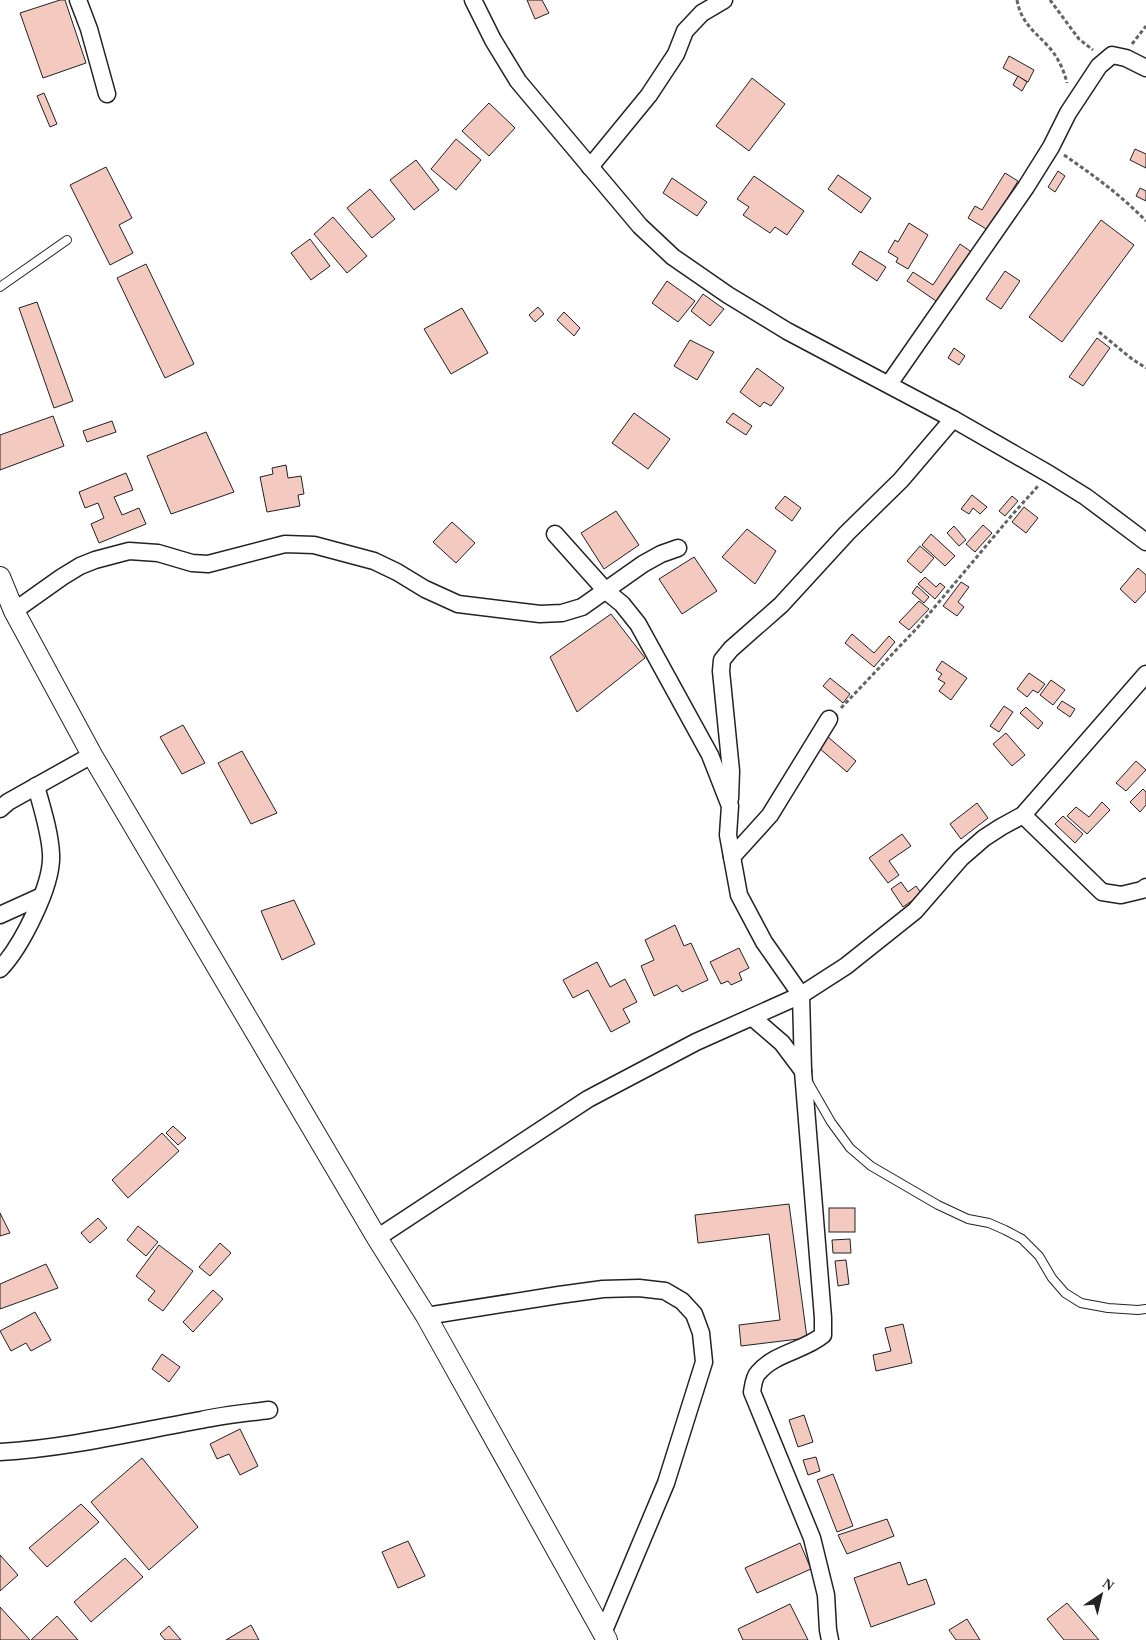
<svg xmlns="http://www.w3.org/2000/svg" width="1146" height="1640" font-family="Georgia,serif">
<rect width="100%" height="100%" fill="#fff"/>
<g fill="#f3c9c0" stroke="#222">
<polygon points="60,0 65,0 86,63 43,78 20,13"/>
<polygon points="527,0 542,0 549,13 535,19"/>
<polygon points="1009,56 1034,70 1028,82 1003,68"/>
<polygon points="1018,76 1027,82 1022,91 1013,85"/>
<polygon points="752,78 785,104 749,151 716,126"/>
<polygon points="44,93 57,124 50,127 37,96"/>
<polygon points="489,103 515,128 489,156 462,131"/>
<polygon points="456,139 481,160 456,190 431,169"/>
<polygon points="1135,149 1146,154 1146,168 1130,160"/>
<polygon points="416,160 439,190 414,210 390,180"/>
<polygon points="106,167 132,218 119,225 133,253 110,265 70,185"/>
<polygon points="1058,171 1065,176 1055,192 1048,187"/>
<polygon points="1005,173 1018,181 988,230 968,218 975,206 982,210"/>
<polygon points="838,175 871,198 861,213 828,189"/>
<polygon points="754,176 804,211 787,235 775,227 770,233 743,215 749,207 737,199"/>
<polygon points="672,178 707,202 697,216 663,193"/>
<polygon points="1140,188 1146,191 1146,201 1136,196"/>
<polygon points="370,189 395,219 372,238 347,208"/>
<polygon points="333,217 367,256 347,273 314,234"/>
<polygon points="1101,220 1134,245 1062,342 1029,317"/>
<polygon points="909,223 928,235 908,269 896,262 898,258 888,252 895,240 898,242"/>
<polygon points="310,239 330,266 311,280 291,253"/>
<polygon points="960,244 973,253 939,303 907,281 913,272 933,285"/>
<polygon points="860,251 886,267 877,281 852,264"/>
<polygon points="146,264 194,364 165,378 117,278"/>
<polygon points="1005,271 1020,281 1001,309 986,299"/>
<polygon points="667,281 695,301 678,322 652,303"/>
<polygon points="703,294 724,309 710,326 691,311"/>
<polygon points="37,302 73,401 54,408 19,308"/>
<polygon points="538,307 544,314 535,322 529,315"/>
<polygon points="462,308 488,353 451,374 424,329"/>
<polygon points="564,312 580,328 574,336 557,320"/>
<polygon points="1097,338 1110,348 1083,386 1069,377"/>
<polygon points="690,340 714,352 697,380 674,366"/>
<polygon points="954,348 965,356 959,365 948,358"/>
<polygon points="757,368 784,388 771,406 764,402 760,407 740,392"/>
<polygon points="634,413 670,439 648,469 612,443"/>
<polygon points="733,413 752,426 746,435 726,422"/>
<polygon points="53,416 64,446 0,470 0,435"/>
<polygon points="112,421 116,432 87,442 83,431"/>
<polygon points="206,432 234,492 171,514 147,456"/>
<polygon points="286,465 288,478 301,476 304,494 298,495 300,506 267,512 260,477 273,474 272,468"/>
<polygon points="126,473 133,490 114,497 122,515 139,508 146,524 99,543 91,524 104,518 98,503 85,508 79,492"/>
<polygon points="972,495 987,507 980,514 973,508 969,514 961,509"/>
<polygon points="785,496 801,508 792,521 775,508"/>
<polygon points="1012,496 1018,501 1005,516 999,511"/>
<polygon points="1024,507 1038,518 1026,533 1012,522"/>
<polygon points="616,511 639,545 604,569 581,533"/>
<polygon points="452,522 475,543 456,563 433,542"/>
<polygon points="983,525 992,533 975,552 966,544"/>
<polygon points="954,526 966,540 959,546 947,533"/>
<polygon points="747,529 776,551 755,584 722,557"/>
<polygon points="931,534 955,556 945,566 922,545"/>
<polygon points="920,546 934,558 921,573 907,561"/>
<polygon points="694,557 717,591 682,614 659,579"/>
<polygon points="1138,568 1146,575 1146,591 1135,603 1120,589"/>
<polygon points="925,577 936,587 940,583 945,587 935,599 918,584"/>
<polygon points="961,582 969,587 958,602 964,607 957,616 943,606"/>
<polygon points="917,586 929,597 924,603 912,593"/>
<polygon points="919,601 929,609 909,630 899,622"/>
<polygon points="611,614 645,658 577,712 550,657"/>
<polygon points="852,634 874,653 889,636 895,642 874,667 845,643"/>
<polygon points="942,661 967,678 951,700 939,691 945,683 938,679 942,674 936,670"/>
<polygon points="1029,673 1045,684 1038,693 1033,690 1027,697 1017,689"/>
<polygon points="830,678 850,694 843,703 823,686"/>
<polygon points="1051,680 1065,690 1053,705 1040,695"/>
<polygon points="1062,701 1075,709 1070,717 1057,708"/>
<polygon points="1004,706 1013,712 999,732 990,726"/>
<polygon points="1026,707 1043,723 1038,729 1020,713"/>
<polygon points="183,725 205,763 182,774 160,737"/>
<polygon points="1006,733 1025,755 1012,766 993,744"/>
<polygon points="828,737 856,761 847,772 819,748"/>
<polygon points="242,751 277,813 251,824 218,763"/>
<polygon points="1136,761 1146,770 1126,791 1116,783"/>
<polygon points="1143,789 1146,792 1146,805 1140,812 1130,802"/>
<polygon points="1102,802 1110,810 1087,834 1067,816 1076,807 1089,817"/>
<polygon points="977,803 988,818 961,839 950,824"/>
<polygon points="1063,816 1083,834 1075,843 1055,824"/>
<polygon points="902,834 911,846 889,861 899,875 888,883 869,858"/>
<polygon points="901,882 908,892 916,886 922,894 903,907 891,889"/>
<polygon points="294,900 315,944 282,960 261,911"/>
<polygon points="675,925 684,946 691,943 708,980 682,992 677,985 654,996 641,966 654,960 645,940"/>
<polygon points="739,948 749,968 739,973 742,980 731,985 728,981 721,984 710,962"/>
<polygon points="597,962 610,987 625,979 637,1002 623,1009 630,1022 611,1032 588,990 573,998 563,980"/>
<polygon points="173,1126 186,1138 178,1145 166,1133"/>
<polygon points="162,1133 179,1151 128,1198 112,1180"/>
<polygon points="789,1204 807,1338 741,1346 739,1325 780,1320 769,1234 698,1243 695,1215"/>
<rect x="829" y="1208" width="26" height="24"/>
<polygon points="0,1213 10,1233 0,1236"/>
<polygon points="98,1218 107,1228 90,1243 81,1233"/>
<polygon points="138,1226 158,1242 146,1256 127,1240"/>
<polygon points="850,1239 851,1253 833,1253 832,1240"/>
<polygon points="220,1243 231,1253 210,1276 199,1267"/>
<polygon points="159,1245 193,1271 163,1311 148,1300 155,1291 136,1276"/>
<polygon points="846,1260 849,1284 838,1286 835,1261"/>
<polygon points="46,1264 58,1288 0,1309 0,1284"/>
<polygon points="213,1290 223,1299 193,1332 183,1322"/>
<polygon points="35,1312 51,1340 31,1351 26,1343 11,1351 0,1331"/>
<polygon points="903,1324 912,1363 876,1371 873,1355 891,1351 885,1328"/>
<polygon points="162,1354 180,1367 169,1382 152,1369"/>
<polygon points="804,1415 813,1442 798,1447 789,1420"/>
<polygon points="240,1429 258,1466 240,1475 229,1454 217,1459 210,1444"/>
<polygon points="816,1457 820,1471 808,1475 803,1460"/>
<polygon points="142,1458 198,1527 149,1570 91,1502"/>
<polygon points="833,1474 853,1526 837,1532 817,1480"/>
<polygon points="81,1504 99,1522 47,1567 29,1548"/>
<polygon points="887,1519 894,1536 847,1554 838,1535"/>
<polygon points="408,1541 425,1576 398,1588 382,1552"/>
<polygon points="800,1543 811,1569 757,1593 745,1568"/>
<polygon points="0,1555 18,1575 0,1591"/>
<polygon points="125,1558 143,1577 91,1622 74,1602"/>
<polygon points="900,1562 908,1585 926,1579 935,1604 871,1627 854,1578"/>
<polygon points="1067,1603 1099,1640 1064,1640 1047,1619"/>
<polygon points="790,1604 808,1640 743,1640 738,1629"/>
<polygon points="0,1607 30,1640 0,1640"/>
<polygon points="57,1616 78,1640 31,1640"/>
<polygon points="967,1619 980,1640 956,1640 949,1630"/>
<polygon points="251,1625 259,1640 226,1640"/>
<polygon points="169,1626 181,1640 165,1640 160,1634"/>
</g>
<g fill="none" stroke-linecap="round" stroke-linejoin="round">
<g stroke="#222" stroke-width="10">
<g id="service">
<polyline points="0,287 67,240"/>
<polyline points="808,1082 831,1122 850,1148 871,1166 938,1205 968,1219 989,1223 1005,1230 1022,1239 1039,1256 1052,1278 1065,1293 1081,1303 1108,1308 1138,1310 1146,1309"/>
</g>
</g>
<g stroke="#222" stroke-width="19">
<g id="minor">
<polyline points="78,0 89,29 107,94"/>
<polyline points="473,0 493,40 518,81 640,226 673,257 728,295 787,331 953,419 1049,474 1086,497 1146,542"/>
<polyline points="590,167 649,95 676,54 685,31 702,13 724,0"/>
<polyline points="889,384 1026,187 1051,147 1068,113 1099,66 1112,55 1126,58 1146,68"/>
<path d="M 555,534 L 606,591 L 622,604 L 638,624 L 710,755 L 730,806 L 728,835 L 739,895 L 764,942 L 801,995 L 803,1071 L 823,1318 L 823,1335 C 804,1351 774,1353 758,1373 C 754,1377 753,1386 752,1392 L 812,1538 L 826,1595 L 828,1630 L 830,1640"/>
<polyline points="14,611 62,577 80,566 95,560 129,551 158,553 192,563 208,564 285,544 314,545 374,561 397,572 425,589 458,604 540,614 562,613 582,607 643,564 661,554 678,548"/>
<polyline points="730,799 731,771 721,671 722,660 731,649 781,605 847,533 901,480 953,419"/>
<polyline points="0,809 8,802 92,755"/>
<polyline points="1023,815 1102,892 1121,895 1142,890 1146,887"/>
<polyline points="732,857 770,815 829,719"/>
<polyline points="0,915 42,896"/>
<path d="M 0,969 C 21,947 53,885 51,854 C 50,832 42,808 36,786"/>
<polyline points="753,1018 782,1043 803,1071"/>
<polyline points="377,1238 588,1099 696,1042 801,995 846,966 915,911 961,858 984,838 1001,827 1023,815 1146,674"/>
<polyline points="426,1316 559,1295 603,1289 639,1288 665,1291 682,1301 694,1314 701,1333 704,1362 666,1483 603,1633"/>
<path d="M 0,1452 C 68,1448 134,1432 201,1420 C 223,1415 246,1413 269,1410"/>
</g>
</g>
<g stroke="#222" stroke-width="22">
<polyline id="tertiary" points="0,577 14,611 92,755 377,1238 426,1316 607,1640"/>
</g>
<g stroke="#646464" stroke-width="3" stroke-dasharray="4 2.5" stroke-linecap="butt">
<path d="M 1017,0 C 1021,22 1033,30 1047,45 C 1057,55 1064,70 1067,83"/>
<polyline points="1050,0 1079,39 1093,50"/>
<polyline points="1132,44 1146,26"/>
<path d="M 1064,155 C 1093,175 1121,195 1146,221"/>
<polyline points="1099,332 1132,359 1146,368"/>
<polyline points="841,708 918,627 1012,515 1039,485"/>
</g>
<use href="#service" stroke="#fff" stroke-width="8"/>
<use href="#minor" stroke="#fff" stroke-width="16"/>
<use href="#tertiary" stroke="#fff" stroke-width="20"/>
</g>
<g transform="translate(1101 1595) rotate(35)" stroke="#ffffff" stroke-width="4" paint-order="stroke">
<path d="M0-4L9 19L0 12L-9 19Z" fill="#222222"/>
<text y="-8" font-size="14" font-weight="bold" text-anchor="middle" fill="#222222">N</text>
</g>
</svg>
